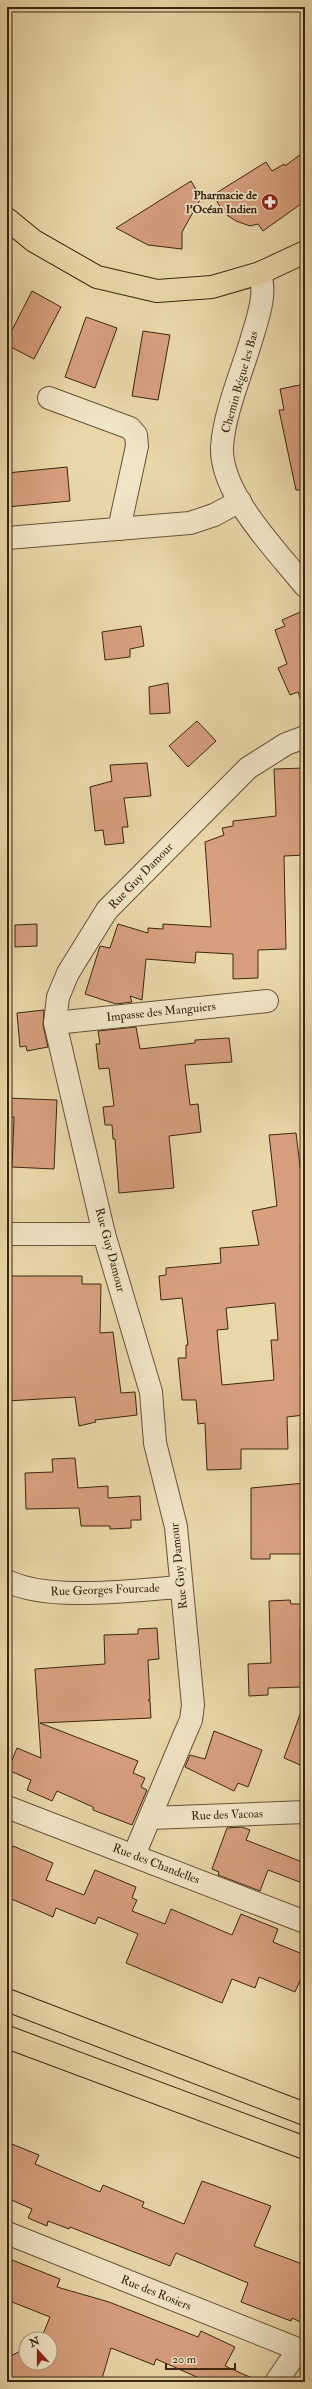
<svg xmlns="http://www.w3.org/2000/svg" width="312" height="2389" font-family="'IM FELL Double Pica',serif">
<rect width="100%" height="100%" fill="#ead7a9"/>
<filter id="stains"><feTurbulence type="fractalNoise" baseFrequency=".005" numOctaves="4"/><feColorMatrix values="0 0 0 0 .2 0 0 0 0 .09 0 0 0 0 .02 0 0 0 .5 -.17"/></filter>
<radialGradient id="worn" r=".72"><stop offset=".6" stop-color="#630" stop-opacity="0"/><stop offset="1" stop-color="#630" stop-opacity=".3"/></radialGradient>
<g fill="#d79f7e" stroke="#3a2611" fill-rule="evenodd">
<polygon points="305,151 305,201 263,231 258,224 250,226 236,221 224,213 213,195 266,162 272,171 284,164 285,166"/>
<polygon points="191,181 201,198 182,232 182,249 148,245 116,228"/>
<polygon points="32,291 61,307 34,359 7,345 7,340"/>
<polygon points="86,317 117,328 95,388 65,377"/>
<polygon points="143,331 170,335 158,400 132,396"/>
<polygon points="305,384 305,490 296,490 279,410 284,410 280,389"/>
<polygon points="67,467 70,501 7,507 7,473"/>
<polygon points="305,610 305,705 303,706 298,692 290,695 278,668 287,664 275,630 285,626 282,620"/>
<polygon points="141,626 144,646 130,649 130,657 105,660 102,632"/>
<polygon points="168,683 170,713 150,714 149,687"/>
<polygon points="197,721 216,741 188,767 169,746"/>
<polygon points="147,763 151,796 124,798 128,827 122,827 124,843 105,845 103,830 95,831 90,787 112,781 110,765"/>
<polygon points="304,768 305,855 284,856 286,949 258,950 258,978 233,979 233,954 196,952 195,963 146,959 142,1000 130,996 132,1002 116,1004 85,994 100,946 110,948 118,924 148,933 148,928 163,929 163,924 211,927 205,842 224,835 222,828 233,826 233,821 276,816 274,769"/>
<polygon points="37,924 37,946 15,947 15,925"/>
<polygon points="44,1010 43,1025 48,1047 27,1051 26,1046 20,1047 17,1013"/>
<polygon points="136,1027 140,1049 195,1043 195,1040 229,1038 232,1062 185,1065 190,1105 198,1104 201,1132 169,1136 174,1188 119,1193 115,1139 113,1139 112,1125 105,1125 103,1107 114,1106 109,1068 99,1069 96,1044 100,1044 98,1031"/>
<polygon points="7,1098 57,1100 54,1169 12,1167 14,1117 7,1117"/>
<path d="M 296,1133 L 305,1208 L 305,1245 L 300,1246 L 305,1300 L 305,1366 L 301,1367 L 304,1415 L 287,1417 L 288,1449 L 241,1449 L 241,1469 L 207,1470 L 205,1423 L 198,1424 L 196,1400 L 182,1400 L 178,1358 L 186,1358 L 186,1345 L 188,1345 L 182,1298 L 161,1300 L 159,1276 L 166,1275 L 166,1268 L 221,1263 L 220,1248 L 259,1245 L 252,1211 L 277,1206 L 269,1135 ZM 275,1303 L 278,1340 L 271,1340 L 274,1380 L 222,1385 L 217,1330 L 228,1329 L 226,1308 Z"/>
<polygon points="7,1276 82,1276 82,1284 101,1284 100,1333 113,1332 121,1393 135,1392 137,1415 95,1420 96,1422 79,1426 75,1397 7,1401"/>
<polygon points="75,1458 78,1488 108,1486 108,1498 140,1496 141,1520 131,1520 131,1528 110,1529 110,1526 81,1526 79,1508 26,1509 25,1473 53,1472 52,1459"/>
<polygon points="305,1483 305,1554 270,1554 270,1559 251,1559 251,1488"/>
<polygon points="290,1600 291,1604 305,1604 305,1630 300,1630 302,1687 268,1688 268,1695 249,1696 248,1664 271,1663 269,1601"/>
<polygon points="157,1628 159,1659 148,1660 150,1700 148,1700 150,1701 151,1718 40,1723 138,1761 133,1773 145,1778 141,1787 147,1790 132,1825 93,1810 93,1807 57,1791 52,1801 27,1790 31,1780 8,1770 17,1748 41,1758 35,1669 105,1664 104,1635 138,1634 138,1629"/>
<polygon points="302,1709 303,1709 305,1767 284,1758"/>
<polygon points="214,1731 262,1750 248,1787 238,1783 234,1791 185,1767 190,1755 205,1759"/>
<polygon points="242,1827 250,1830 246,1840 305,1863 305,1884 268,1870 260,1891 218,1875 219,1872 212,1869 227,1828"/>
<polygon points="13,1846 53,1863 46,1880 84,1895 95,1870 136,1887 132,1898 137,1900 132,1911 165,1924 171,1909 232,1935 241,1914 278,1929 273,1942 305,1955 305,1969 295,1992 259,1977 255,1988 232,1979 222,2003 126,1963 138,1934 98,1917 95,1924 56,1908 53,1917 7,1897 7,1860"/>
<polygon points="7,2142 39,2155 35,2164 100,2192 103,2185 144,2202 142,2207 184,2224 202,2181 271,2206 254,2246 305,2265 305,2324 292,2318 291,2321 241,2302 248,2283 176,2253 170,2266 70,2227 69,2229 48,2221 47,2226 28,2218 32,2209 7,2198"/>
<polygon points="7,2258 60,2279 57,2287 109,2302 198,2337 201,2331 235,2347 225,2366 261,2382 208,2382 156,2359 154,2365 111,2348 101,2382 7,2382 7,2358 26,2348 26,2363 50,2363 50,2339 41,2339 50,2317 7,2300"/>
</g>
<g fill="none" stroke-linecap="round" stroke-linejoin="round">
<g stroke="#665237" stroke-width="24">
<g id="minor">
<path d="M 260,273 C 267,295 257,320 251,341 C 241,374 224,414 222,447 C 220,494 277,551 305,586"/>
<polyline points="49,398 130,428 136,435 137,446 119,529"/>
<polyline points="7,538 190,523 214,515 240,501"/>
<polyline points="55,1023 267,1001"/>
<polyline points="7,1234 104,1234"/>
<path d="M 7,1581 C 50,1602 133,1590 181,1587"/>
<polyline points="7,1807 305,1922"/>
<polyline points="150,1818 305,1812"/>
<polyline points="134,1855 184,1736 191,1720 193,1705 176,1527 155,1443 151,1392 104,1234 55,1023 58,997 68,973 107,910 248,768 286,744 305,737"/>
<polyline points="7,2233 305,2352"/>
<polyline points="276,2382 298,2350"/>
</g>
</g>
<g stroke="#3a2611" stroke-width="24">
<polyline id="major" points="7,219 34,241 97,277 157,291 212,287 260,273 305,252"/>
</g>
<g stroke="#3a2611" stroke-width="24">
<g id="highway">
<polyline points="7,2000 305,2114"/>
<polyline points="7,2037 305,2148"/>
</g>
</g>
<use href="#minor" stroke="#f1e5c7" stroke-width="22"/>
<use href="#major" stroke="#ead7a9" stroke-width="22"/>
<use href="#highway" stroke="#ead7a9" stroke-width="22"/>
</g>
<defs>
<g id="pharmacy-disc" transform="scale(0.9)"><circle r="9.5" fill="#8f2418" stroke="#f1e5c7"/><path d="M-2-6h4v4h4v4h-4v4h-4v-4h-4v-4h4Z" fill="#fff"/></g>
</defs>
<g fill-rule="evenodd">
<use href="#pharmacy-disc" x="270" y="202"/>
</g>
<g text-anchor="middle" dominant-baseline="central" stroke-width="3.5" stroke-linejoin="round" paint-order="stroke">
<g font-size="12" font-weight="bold" fill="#3a2611" stroke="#f1e5c7" text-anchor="end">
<text x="257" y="195">Pharmacie de<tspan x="257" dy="14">l'Océan Indien</tspan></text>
</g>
<g font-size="12" fill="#3a2611" stroke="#f1e5c7">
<text transform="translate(240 382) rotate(-74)">Chemin Bégue les Bas</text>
<text transform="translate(141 876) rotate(-46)">Rue Guy Damour</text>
<text transform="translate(161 1012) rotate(-6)">Impasse des Manguiers</text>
<text transform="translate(110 1250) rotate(75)">Rue Guy Damour</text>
<text transform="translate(179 1566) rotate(-96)">Rue Guy Damour</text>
<text transform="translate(105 1590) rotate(-2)">Rue Georges Fourcade</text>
<text transform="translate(227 1815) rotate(-2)">Rue des Vacoas</text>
<text transform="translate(156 1864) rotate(21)">Rue des Chandelles</text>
<text transform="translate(156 2293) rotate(22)">Rue des Rosiers</text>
</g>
</g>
<rect width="312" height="2389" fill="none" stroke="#ead7a9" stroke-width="24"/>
<rect x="8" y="8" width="296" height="2373" fill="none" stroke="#3a2611" stroke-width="2"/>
<rect x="12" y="12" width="288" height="2365" fill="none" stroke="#3a2611"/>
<g transform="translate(38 2351) rotate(339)"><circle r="19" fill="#f1e5c7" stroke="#a8997e"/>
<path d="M0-3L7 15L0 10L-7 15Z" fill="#8f2418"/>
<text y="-6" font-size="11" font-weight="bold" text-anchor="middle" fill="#3a2611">N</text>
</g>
<path d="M166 2363v6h69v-6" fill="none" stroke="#3a2611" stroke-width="2"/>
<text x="172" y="2363" font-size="12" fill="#3a2611" stroke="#f1e5c7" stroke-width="3" paint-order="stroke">20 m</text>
<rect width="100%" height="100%" filter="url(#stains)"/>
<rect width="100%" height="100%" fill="url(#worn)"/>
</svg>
